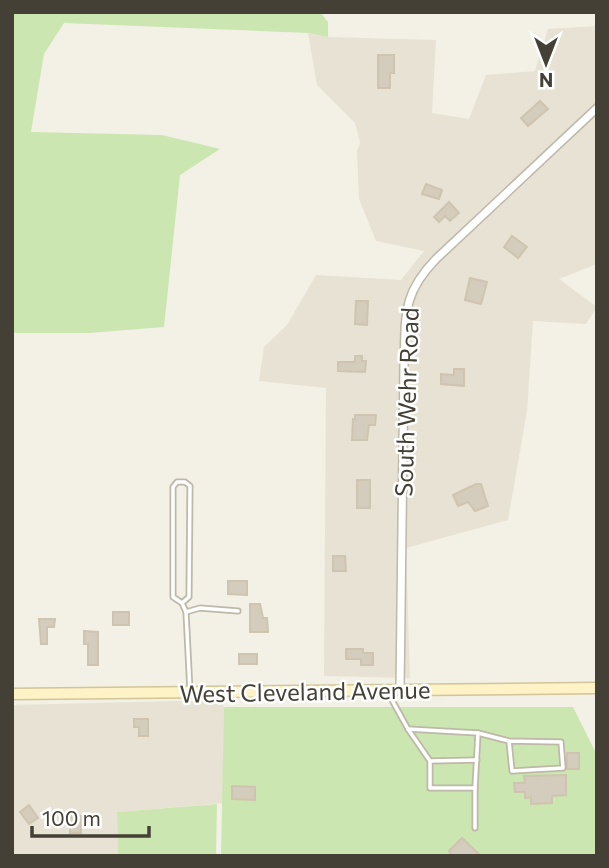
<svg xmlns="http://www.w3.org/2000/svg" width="609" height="868" font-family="Commissioner,sans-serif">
<rect width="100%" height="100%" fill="#f3f0e6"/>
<g fill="#e7e2d4">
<polygon points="597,26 597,264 559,279 597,307 586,324 533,321 527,411 508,520 406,548 410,678 324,676 326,388 259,381 264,347 287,325 316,275 401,280 424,251 376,241 359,199 357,152 360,142 355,123 317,85 308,33 328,37 436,40 432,113 469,119 486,75 535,71 548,29"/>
<polygon points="220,700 224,707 223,803 117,812 118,856 12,856 12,705"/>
</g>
<g fill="#cbe6b0">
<polygon points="12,12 320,12 328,22 328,37 308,33 64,23 44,54 31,132 162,135 220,149 180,175 164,327 89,333 12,333"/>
<polygon points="224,707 573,707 597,755 597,856 221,856"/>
<polygon points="217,804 216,856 118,856 117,812"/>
</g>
<g fill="#d4ccbc" stroke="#cfc4af" stroke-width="2">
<polygon points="378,55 394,55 394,73 390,73 390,88 378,88"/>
<polygon points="540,101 548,109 528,126 521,118"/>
<polygon points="426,184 442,190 439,199 422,194"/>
<polygon points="449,202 459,213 450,221 445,216 439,222 434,217"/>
<polygon points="512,236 527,247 518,258 504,247"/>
<polygon points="470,278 487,282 481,304 465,300"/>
<polygon points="356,301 368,301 367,325 355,324"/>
<polygon points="355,356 362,356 362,361 366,361 365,372 338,371 338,362 355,362"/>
<polygon points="454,369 464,369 464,386 441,384 441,374 454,375"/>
<polygon points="355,415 376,415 375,425 369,425 367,440 352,440 353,419 355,419"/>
<rect x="357" y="480" width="13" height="28"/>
<polygon points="476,484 481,484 488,506 475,511 468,502 458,506 453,495"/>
<polygon points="333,556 345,556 346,571 333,571"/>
<polygon points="228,581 247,581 247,595 228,594"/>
<polygon points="250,604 260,604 263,618 267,618 268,632 250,632"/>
<rect x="113" y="612" width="16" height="13"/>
<polygon points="39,619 55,619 54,627 47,627 47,644 41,644"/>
<polygon points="84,631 98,632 98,665 88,665 88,644 84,644"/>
<polygon points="346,649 363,649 363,653 373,653 373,665 361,665 361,659 346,659"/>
<rect x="239" y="654" width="18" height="10"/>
<polygon points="134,719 148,719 148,736 139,736 139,727 134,727"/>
<rect x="567" y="753" width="12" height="16"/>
<polygon points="566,775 566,795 552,796 552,803 531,804 531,797 525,798 525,792 515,792 514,783 525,783 524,776"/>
<polygon points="232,786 255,787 255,800 232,799"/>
<polygon points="29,805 38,818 29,824 20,812"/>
<rect x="70" y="816" width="11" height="17"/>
<polygon points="462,838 481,856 453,856 449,851"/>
</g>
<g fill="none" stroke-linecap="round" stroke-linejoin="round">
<g stroke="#beb8a9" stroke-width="7">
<g id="lane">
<polyline points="182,603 189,597 190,486 185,482 177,482 173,487 173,597 182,603 186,612"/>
<polyline points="190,691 186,612 200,608 238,611"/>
<polyline points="388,693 408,729 430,761 430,788 475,788 475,828"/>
<polyline points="408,729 478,733 475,788"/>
<polyline points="478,733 509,741 561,742 563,768 512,771 509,741"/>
<polyline points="430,761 477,760"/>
</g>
</g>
<g stroke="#beb8a9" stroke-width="10">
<path id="street" d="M 400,691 L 404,363 C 406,317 401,295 436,259 L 597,108"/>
</g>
<g stroke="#d2c597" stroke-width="13">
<polyline id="secondary" points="12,694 597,688"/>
</g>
<use href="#lane" stroke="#fff" stroke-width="3.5"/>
<use href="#street" stroke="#fff" stroke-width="7"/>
<use href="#secondary" stroke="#fdf3c6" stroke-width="10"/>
</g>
<g text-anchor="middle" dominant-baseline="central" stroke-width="5" stroke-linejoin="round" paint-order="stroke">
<g font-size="24" fill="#454036" stroke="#fff">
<text transform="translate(406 402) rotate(-88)">South Wehr Road</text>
<text transform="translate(305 691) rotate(-1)">West Cleveland Avenue</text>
</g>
</g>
<rect width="609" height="868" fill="none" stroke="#454036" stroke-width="28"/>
<g transform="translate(546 63) rotate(180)" stroke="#ffffff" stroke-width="5" paint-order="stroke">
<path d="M0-5L12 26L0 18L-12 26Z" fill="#454036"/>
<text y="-10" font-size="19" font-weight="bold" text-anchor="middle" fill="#454036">N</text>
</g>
<path d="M32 826v10h117v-10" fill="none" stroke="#454036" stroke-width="3.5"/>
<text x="42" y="826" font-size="21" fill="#454036" stroke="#ffffff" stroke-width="5" paint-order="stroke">100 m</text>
</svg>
